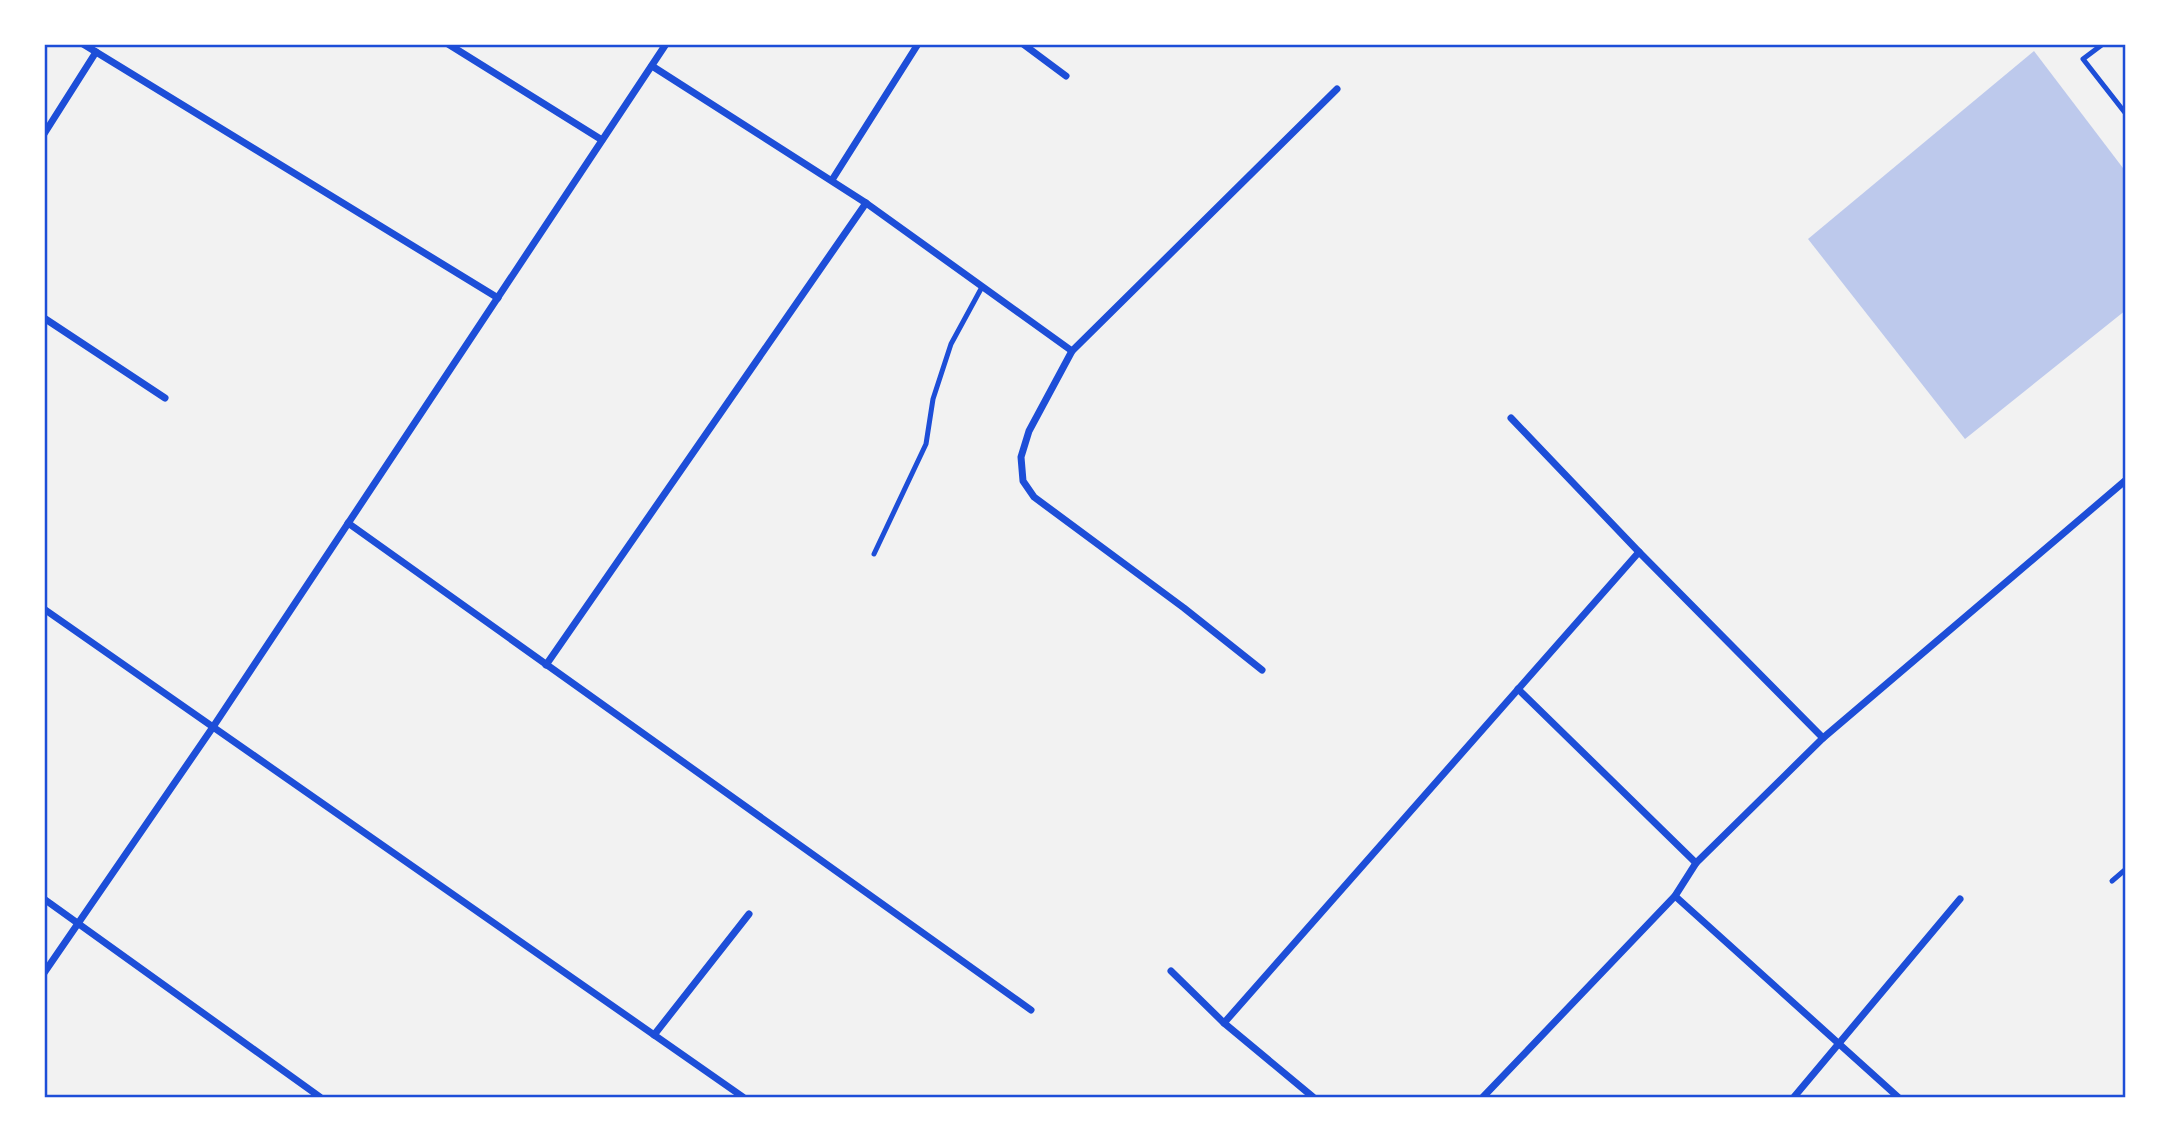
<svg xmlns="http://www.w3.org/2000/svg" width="2170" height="1141" font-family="'Source Serif 4',serif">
<rect width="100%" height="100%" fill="#f2f2f2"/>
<polygon fill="#bdc9ec" points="2034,51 2126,172 2126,310 1965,439 1808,239"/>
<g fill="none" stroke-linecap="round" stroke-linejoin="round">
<g stroke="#1d4ed8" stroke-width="5">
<polyline points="2103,44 2083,59 2126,114"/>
<polyline points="874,554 926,444 933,399 951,344 982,287"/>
<polyline points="2112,881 2126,869"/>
</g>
<g stroke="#1d4ed8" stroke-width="7">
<polyline points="83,44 498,298"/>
<polyline points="448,44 602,140"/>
<polyline points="1023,44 1066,76"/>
<polyline points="652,66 866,203 1072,351"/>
<polyline points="44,134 96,52"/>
<polyline points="832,180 918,44"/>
<polyline points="44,318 165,398"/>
<polyline points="1511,418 1639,552 1823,738"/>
<polyline points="348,523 1031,1010"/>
<polyline points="44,609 743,1097"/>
<polyline points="546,665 866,203"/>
<polyline points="1262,670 1184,608 1034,497 1023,481 1021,457 1029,431 1072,351 1337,89"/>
<polyline points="1518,689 1696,863"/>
<polyline points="1675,896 1898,1097"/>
<polyline points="44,899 320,1097"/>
<polyline points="1171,971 1224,1023 1313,1097"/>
<polyline points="44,973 213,727 666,44"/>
<polyline points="1224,1023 1639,552"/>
<polyline points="654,1035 749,914"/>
<polyline points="1483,1097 1675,896 1696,863 1823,738 2126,480"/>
<polyline points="1794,1097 1960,899"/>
</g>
</g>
<rect width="2170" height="1141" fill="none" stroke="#ffffff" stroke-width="91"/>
<rect x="46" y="46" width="2078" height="1050" fill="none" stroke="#1d4ed8" stroke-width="2.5"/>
</svg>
